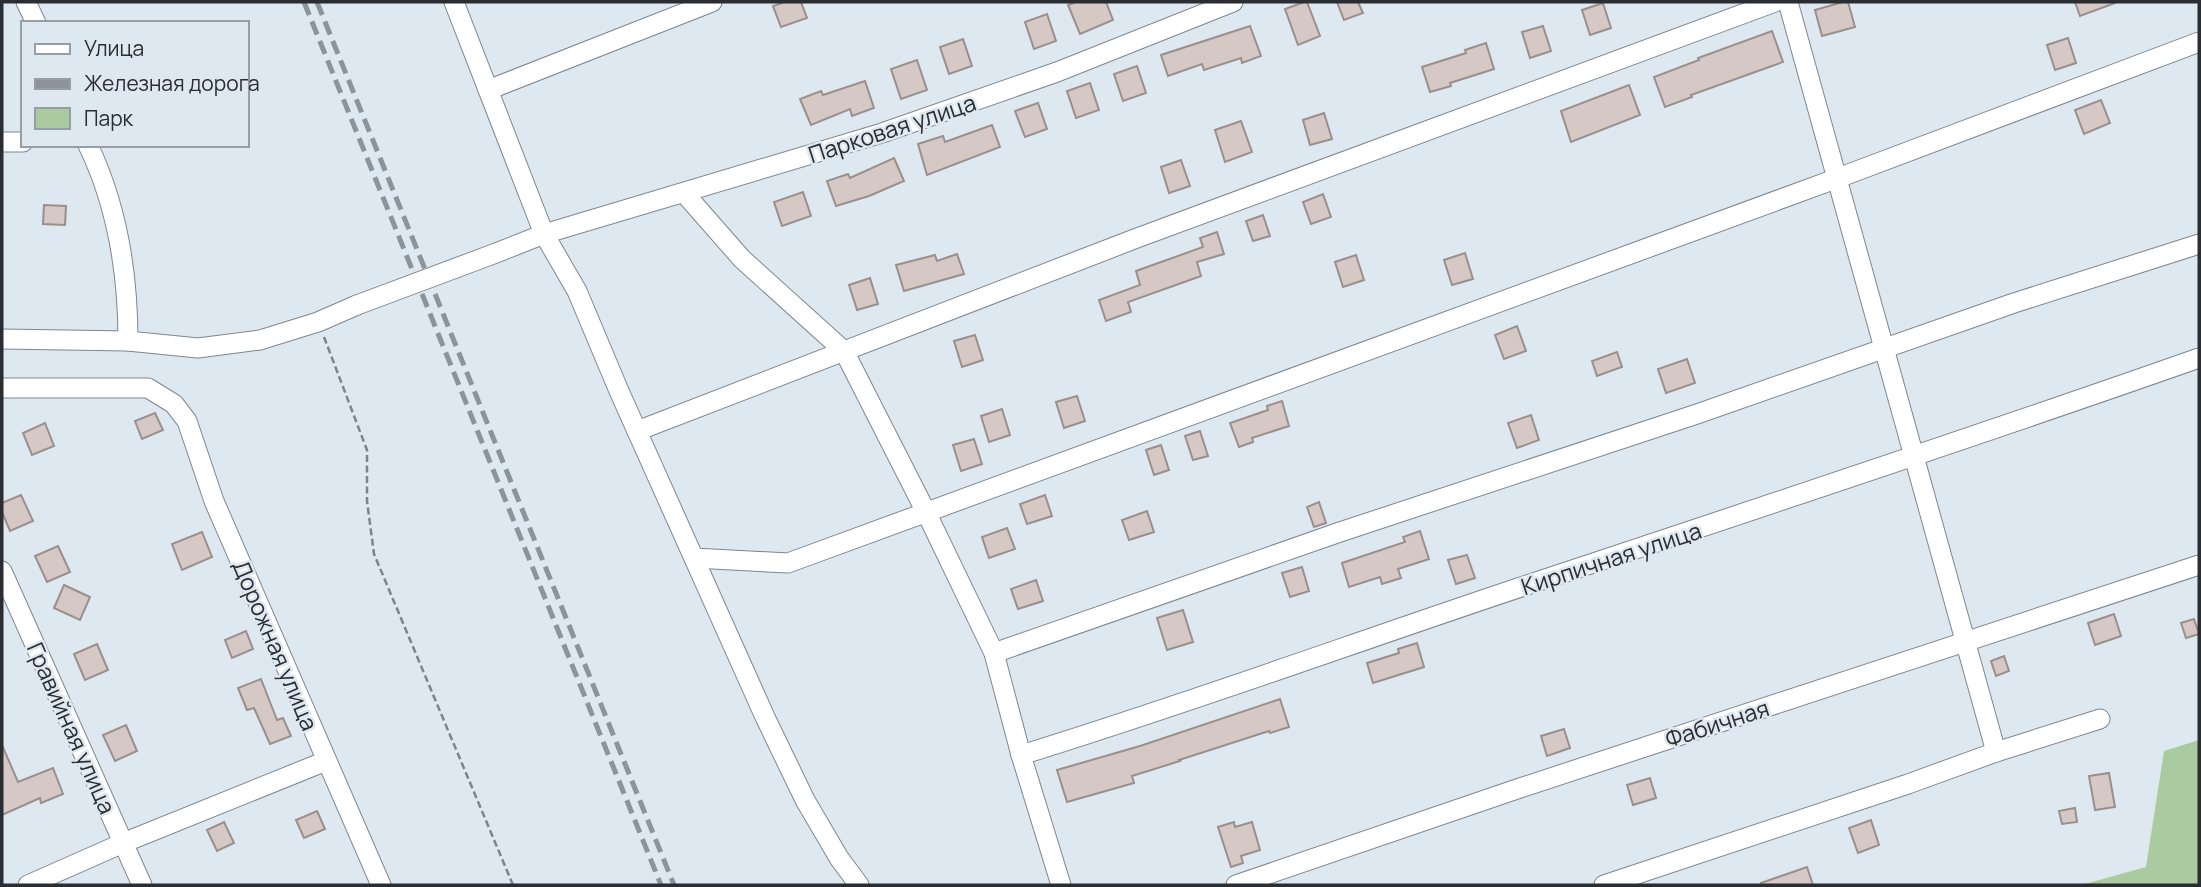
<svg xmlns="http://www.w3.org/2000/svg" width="2201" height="887" font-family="Manrope,sans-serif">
<rect width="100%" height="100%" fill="#dee8f1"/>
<polygon fill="#a9cb9f" points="2199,740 2199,885 2081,885 2146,867 2164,751"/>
<g fill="#d6c9c5" stroke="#9b8f8b" stroke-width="2">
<polygon points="785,2 801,2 807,18 781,27 773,6"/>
<polygon points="1076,2 1106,2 1113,20 1080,34 1068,5"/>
<polygon points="1304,2 1307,2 1320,36 1298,45 1285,9"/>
<polygon points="1337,2 1358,2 1363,13 1344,20"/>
<polygon points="1843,2 1848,2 1855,27 1822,36 1815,10"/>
<polygon points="2075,2 2115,2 2115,3 2080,16"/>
<polygon points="1603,3 1611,28 1590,35 1582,10"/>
<polygon points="1047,14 1056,41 1034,49 1025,22"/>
<polygon points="1250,26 1261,56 1242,63 1241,58 1204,70 1202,64 1168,76 1161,55"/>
<polygon points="1543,26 1551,51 1530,58 1522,32"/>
<polygon points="1772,31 1783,62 1691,95 1692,97 1665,107 1654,77 1699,60 1698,58"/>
<polygon points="2068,38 2076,63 2055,70 2047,45"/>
<polygon points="963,39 972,66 949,74 940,47"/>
<polygon points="1486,43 1494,69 1450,83 1451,86 1430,92 1422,67 1466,53 1465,50"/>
<polygon points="917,60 927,90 901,99 891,69"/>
<polygon points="1137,66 1146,93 1123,101 1114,74"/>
<polygon points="865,81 874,108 852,116 850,109 811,125 800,99 821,91 823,95"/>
<polygon points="1090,83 1099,110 1076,118 1067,91"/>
<polygon points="1629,85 1640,115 1571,142 1561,111"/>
<polygon points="2101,100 2110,123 2084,134 2075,110"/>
<polygon points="1038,103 1047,129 1025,137 1015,111"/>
<polygon points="1324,113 1332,139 1310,145 1303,120"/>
<polygon points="1241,121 1252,152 1225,162 1215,130"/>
<polygon points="992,125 1000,147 927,175 918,144 943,136 945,142"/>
<polygon points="894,158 904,181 869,196 836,206 827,181 848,174 850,178"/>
<polygon points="1181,160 1190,186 1169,193 1161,167"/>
<polygon points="803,192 811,216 782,226 774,202"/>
<polygon points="1323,194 1331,217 1311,224 1303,202"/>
<polygon points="44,205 66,206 65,225 43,224"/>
<polygon points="1263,215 1270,236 1253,241 1246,221"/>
<polygon points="1217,232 1224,254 1197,262 1201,276 1128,302 1131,312 1106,321 1099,300 1140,285 1136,271 1203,247 1200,238"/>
<polygon points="1465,253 1473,279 1452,285 1444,260"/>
<polygon points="957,254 964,274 904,291 896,265 935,255 937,261"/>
<polygon points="1356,255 1364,280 1343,287 1335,262"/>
<polygon points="870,278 878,304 857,310 849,285"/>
<polygon points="1517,326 1526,351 1504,359 1495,335"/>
<polygon points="975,335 983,360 962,367 954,341"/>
<polygon points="1617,352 1622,367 1597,376 1592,361"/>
<polygon points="1687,359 1695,383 1666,393 1658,369"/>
<polygon points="1077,396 1085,421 1064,428 1056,402"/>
<polygon points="1282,401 1289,426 1252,438 1253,442 1239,447 1230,423 1268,410 1267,406"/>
<polygon points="1002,409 1010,435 989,442 981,416"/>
<polygon points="155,413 163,430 142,439 135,421"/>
<polygon points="1531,415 1539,440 1517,448 1508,423"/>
<polygon points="45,423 54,446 32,455 23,433"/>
<polygon points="1200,431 1208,456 1193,460 1185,436"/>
<polygon points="974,439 982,464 961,471 953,445"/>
<polygon points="1161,445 1169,470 1154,475 1146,450"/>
<polygon points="21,495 33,521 10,531 2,512 2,503"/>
<polygon points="1045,495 1052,516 1027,524 1020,504"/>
<polygon points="1319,502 1326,523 1314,527 1307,507"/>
<polygon points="1147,511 1154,532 1129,540 1122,520"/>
<polygon points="1007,528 1015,549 989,558 982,537"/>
<polygon points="1420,531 1429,559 1398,569 1401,578 1382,584 1380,577 1349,587 1342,563 1405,542 1403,537"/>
<polygon points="202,532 212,557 182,570 172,544"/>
<polygon points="58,546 70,572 47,582 35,556"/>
<polygon points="1467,555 1475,578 1456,584 1448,560"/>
<polygon points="1302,567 1309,591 1290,597 1282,573"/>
<polygon points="1036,580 1043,601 1018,609 1011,589"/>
<polygon points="64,585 90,597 80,620 54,608"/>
<polygon points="1183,610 1193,642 1167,650 1157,618"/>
<polygon points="2114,614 2121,636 2095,645 2088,623"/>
<polygon points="2194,619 2199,634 2186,638 2181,623"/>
<polygon points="246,631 253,649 232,658 225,640"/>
<polygon points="1417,643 1424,667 1373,683 1367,663 1399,653 1398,649"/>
<polygon points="97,644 108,670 85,680 74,654"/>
<polygon points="2004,656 2009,671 1996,676 1991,661"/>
<polygon points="261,679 277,720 283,718 291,736 270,744 254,708 247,710 238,688"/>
<polygon points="1280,699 1289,727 1270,733 1269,731 1179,760 1180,761 1132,776 1134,783 1067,802 1057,770 1140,746"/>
<polygon points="126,725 137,751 115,761 103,735"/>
<polygon points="1564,729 1570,748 1547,756 1541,736"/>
<polygon points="2,745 18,782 53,768 63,794 41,803 40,798 2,815"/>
<polygon points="2109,773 2115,807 2095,810 2089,776"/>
<polygon points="1650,778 1656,798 1633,805 1627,785"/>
<polygon points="2075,808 2077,822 2062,824 2059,811"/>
<polygon points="317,811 325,829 304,838 296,820"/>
<polygon points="1871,820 1879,845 1858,853 1849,828"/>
<polygon points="224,822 234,843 217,851 207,830"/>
<polygon points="1234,822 1235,827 1252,822 1260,850 1241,856 1243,863 1231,867 1218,827"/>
<polygon points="1807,867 1813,885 1761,885 1761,883"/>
</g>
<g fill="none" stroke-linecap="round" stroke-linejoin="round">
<g stroke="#7d878e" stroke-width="21">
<g id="minor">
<polyline points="26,2 36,23"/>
<polyline points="454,2 544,234 882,133 1057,72 1233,2"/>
<polyline points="1788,2 1996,752"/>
<polyline points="488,90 712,2"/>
<polyline points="2,142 23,142"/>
<path d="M 88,145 C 117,205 128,275 128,341"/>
<polyline points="685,194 742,259 844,351 926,512 994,653 1021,755 1061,885"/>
<polyline points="496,253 544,234 577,291 619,391 765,717 805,800 839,858 859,885"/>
<polyline points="2,339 128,341 198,348 260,340 318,322 357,305"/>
<polyline points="2,388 148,388 174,404 187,421 214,501 381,885"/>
<polyline points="637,431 1137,238 1775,2"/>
<polyline points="694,558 788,563 1838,178 2199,42"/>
<polyline points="2,571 142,885"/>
<polyline points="994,653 1340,532 1697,414 2014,303 2199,244"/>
<path d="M 1021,755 C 1190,703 1356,642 1524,586 C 1750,511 1975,437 2199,358"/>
<polyline points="28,885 123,843 326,761"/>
<polyline points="1236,885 1520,788 2199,565"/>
<polyline points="1604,885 1908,784 1996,752 2100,719"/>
</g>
</g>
<polyline stroke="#7d848a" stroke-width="2.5" stroke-dasharray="7 3.5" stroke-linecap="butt" points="324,337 367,450 367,501 374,554 513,885"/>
<use href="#minor" stroke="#fff" stroke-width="19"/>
<g stroke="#8c9399" stroke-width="5" stroke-dasharray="14 7" stroke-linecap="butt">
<polyline points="304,2 661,885"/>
<polyline points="317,2 674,885"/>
</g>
<g stroke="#7d878e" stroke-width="21" stroke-linecap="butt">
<polyline id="minor-bridge" points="357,305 496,253"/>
</g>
<use href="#minor-bridge" stroke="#fff" stroke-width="19"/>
</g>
<g text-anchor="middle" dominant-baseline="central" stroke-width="5" stroke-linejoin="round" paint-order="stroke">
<g font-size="23" fill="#2a2d31" stroke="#dee8f1">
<text transform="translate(892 128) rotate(-18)">Парковая улица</text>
<text transform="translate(1611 558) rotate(-18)">Кирпичная улица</text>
<text transform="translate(276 645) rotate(67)">Дорожная улица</text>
<text transform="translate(1717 723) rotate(-18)">Фабичная</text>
<text transform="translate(72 728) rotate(66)">Гравийная улица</text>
</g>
</g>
<rect width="2201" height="887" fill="none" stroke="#2a2d31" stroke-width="7"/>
<rect x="21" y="21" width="228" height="126" fill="#dee8f1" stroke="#969da4" stroke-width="2"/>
<rect x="35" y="44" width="35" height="10" fill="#ffffff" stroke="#969da4" stroke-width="2"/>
<text x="84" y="56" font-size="21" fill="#2a2d31">Улица</text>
<rect x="35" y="79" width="35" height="10" fill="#8c9399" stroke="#969da4" stroke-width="2"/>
<text x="84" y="91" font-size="21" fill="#2a2d31">Железная дорога</text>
<rect x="35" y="108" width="35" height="21" fill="#a9cb9f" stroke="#969da4" stroke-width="2"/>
<text x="84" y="126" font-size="21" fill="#2a2d31">Парк</text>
</svg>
